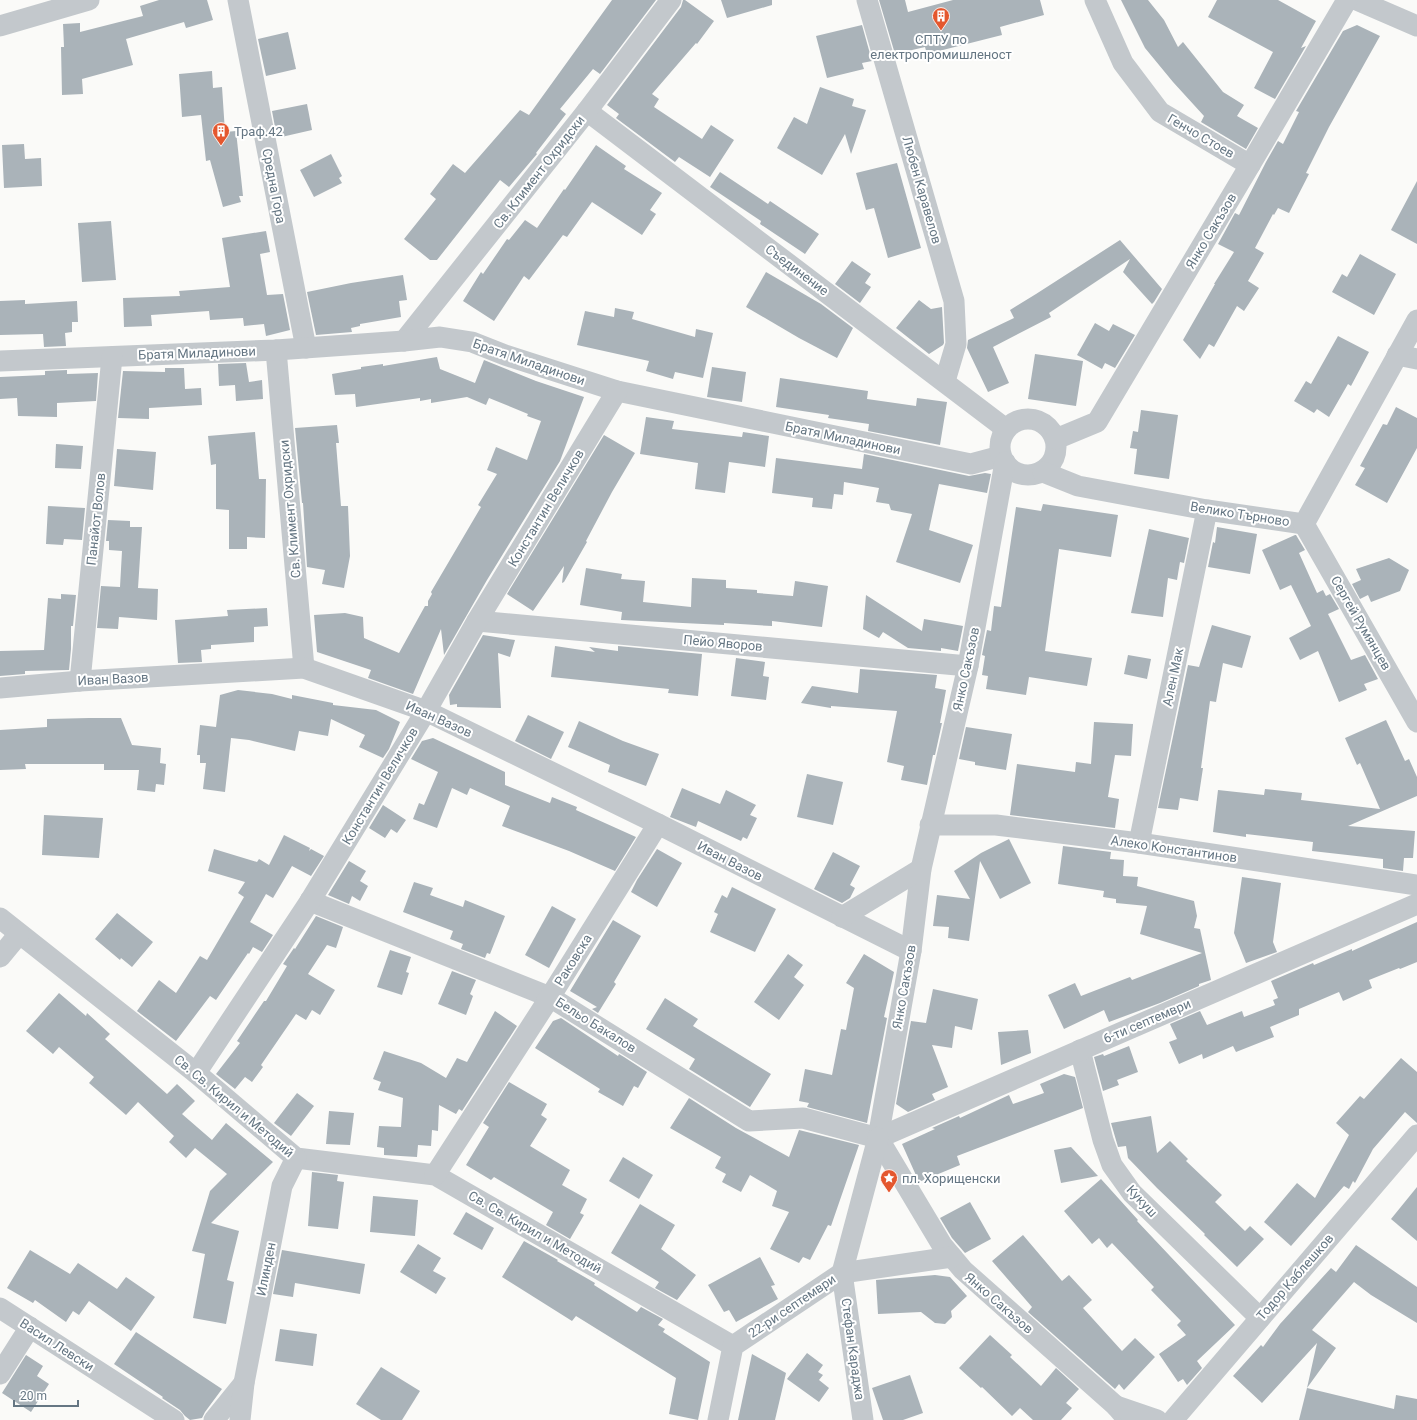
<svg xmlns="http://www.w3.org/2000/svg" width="1417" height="1420" font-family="Roboto,sans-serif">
<rect width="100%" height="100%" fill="#fafaf8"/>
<g fill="#aab3b9">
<polygon points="159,0 207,0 213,20 186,28 184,22 126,39 133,65 82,79 83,94 62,95 61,47 64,47 63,24 80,23 80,32 143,16 140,6"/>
<polygon points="612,0 656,0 600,74 593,69 560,109 566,114 536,153 537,154 509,187 500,180 437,260 430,260 404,239 436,199 430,194 453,164 465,173 520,110 529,115"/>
<polygon points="683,0 685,0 714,21 697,44 696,43 652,94 659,99 654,107 702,139 711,125 734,140 710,177 679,157 675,162 616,118 619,114 607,105 681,7"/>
<polygon points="721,0 772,0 772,5 727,18"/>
<polygon points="879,0 905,0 908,12 953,0 1040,0 1044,15 1000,27 1002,35 927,54 925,47 895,54"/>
<polygon points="1121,0 1148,0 1164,20 1178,47 1183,42 1223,92 1244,105 1237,116 1258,128 1246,149 1201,122 1204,116 1173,82 1145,48"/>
<polygon points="1217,0 1278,0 1316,21 1301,48 1306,46 1275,99 1254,88 1273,52 1208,17"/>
<polygon points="862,25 872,61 862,63 864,69 827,78 816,36"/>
<polygon points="1357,25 1380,36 1329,127 1306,173 1309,174 1289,213 1278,208 1274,215 1273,214 1255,248 1264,253 1248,281 1259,288 1244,311 1237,306 1214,347 1209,344 1200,359 1183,340 1215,284 1214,284 1234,252 1218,244 1235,213 1239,215 1266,162 1278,141 1283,144 1299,112 1296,111 1343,31"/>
<polygon points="288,32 296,69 266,76 258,39"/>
<polygon points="212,71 213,88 222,87 225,132 236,131 243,196 239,196 241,202 223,207 210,160 206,161 201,115 182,117 179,74"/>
<polygon points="820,87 854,99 852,106 866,110 851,154 845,134 822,175 777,148 794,117 807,124"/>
<polygon points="307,104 312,130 277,138 272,111"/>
<polygon points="24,144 25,159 41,158 42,186 4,188 2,145"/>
<polygon points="596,145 626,166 624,169 662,193 650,210 656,214 642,235 592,202 567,237 563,235 529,280 524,276 494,321 463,301 481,272 483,274 507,239 509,240 525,220 537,228 564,189 565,190"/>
<polygon points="331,154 342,176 339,178 342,183 314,197 300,170"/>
<polygon points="897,163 921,248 888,258 874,208 866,210 856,173"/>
<polygon points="720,172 768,204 770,201 819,234 805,254 760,224 761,221 710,187"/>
<polygon points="1417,181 1417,244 1391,230"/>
<polygon points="111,221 116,280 82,282 78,223"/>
<polygon points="266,231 270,252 260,254 267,295 283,294 290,330 266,336 264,324 244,326 243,318 210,320 209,311 151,315 152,326 124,327 123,298 180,296 179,291 230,287 222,238"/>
<polygon points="1120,240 1162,289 1154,302 1152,304 1123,272 1130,259 1049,313 1051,317 993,347 1009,383 988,392 967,348 968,340 1014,318 1010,310 1036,294"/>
<polygon points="1360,254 1396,274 1374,315 1332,292 1342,274 1347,277"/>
<polygon points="852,261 871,274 865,283 871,287 860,303 835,284"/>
<polygon points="766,272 821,304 853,328 837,358 799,338 746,307"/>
<polygon points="403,275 407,300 399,301 401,317 360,324 360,326 351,328 352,332 316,335 307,292 351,283"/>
<polygon points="25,300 25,304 77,301 78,322 72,322 72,332 65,333 66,346 44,347 43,334 0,335 0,301"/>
<polygon points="919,300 931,309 942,307 944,343 943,345 929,354 896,328"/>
<polygon points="615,308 634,312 632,319 695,337 696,329 713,333 703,378 675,372 673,379 646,371 649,361 577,345 585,311 614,317"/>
<polygon points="1095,323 1109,331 1113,324 1135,335 1115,368 1105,363 1102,369 1077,355"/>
<polygon points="1338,336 1369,352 1351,386 1348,384 1329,417 1317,409 1314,413 1294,401 1306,381 1311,384"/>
<polygon points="1035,354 1083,361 1076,406 1028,399"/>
<polygon points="437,357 440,369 475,383 484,360 536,381 584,397 560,461 487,580 444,655 441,629 413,694 368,678 371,670 317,652 314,615 345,613 363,617 364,638 399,653 425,606 428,606 428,601 432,594 431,592 481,507 478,505 497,474 487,470 496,447 527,460 541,421 527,416 528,414 489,398 486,405 467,397 431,403 431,399 420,401 420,398 356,407 355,394 335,395 332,374 361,369 361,367 383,364 383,366"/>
<polygon points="246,363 249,382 262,380 263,399 236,401 235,385 219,386 218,364"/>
<polygon points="712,367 746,372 742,402 707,397"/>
<polygon points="165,368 184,368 185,389 201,388 202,405 149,408 149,419 118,418 123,371 165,372"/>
<polygon points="67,370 67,374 98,373 96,401 57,403 57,417 18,416 17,398 0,399 0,377 45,375 45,371"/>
<polygon points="780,378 868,391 867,399 916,406 917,398 947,402 940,445 868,431 869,424 828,418 829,415 776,407"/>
<polygon points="1396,407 1417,418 1417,448 1387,503 1355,485 1365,468 1360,466 1383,424 1387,425"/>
<polygon points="1141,410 1178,415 1169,479 1134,474 1137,449 1130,448 1133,431 1138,432"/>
<polygon points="646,417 674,421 672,429 742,437 743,432 769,436 765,467 729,462 725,493 695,489 698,463 640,454"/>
<polygon points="337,425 339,443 336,443 341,506 348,506 350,556 344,588 322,584 325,570 307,567 303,503 302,503 295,428"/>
<polygon points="255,432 259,479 266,479 265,538 247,537 247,549 229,549 229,510 216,509 216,464 211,465 208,436"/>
<polygon points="604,435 635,453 612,492 586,541 587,542 564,582 562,583 564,566 533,611 507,594"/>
<polygon points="56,444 83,446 81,469 55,468"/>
<polygon points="117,449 156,452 153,490 114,486"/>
<polygon points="864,454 969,476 985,473 991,474 987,493 939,484 929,530 973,545 960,583 896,562 912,514 891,510 889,504 876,502 879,488 844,482 843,495 834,494 832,509 812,507 813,498 772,493 776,458 862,469"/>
<polygon points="1043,504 1118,515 1111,557 1059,549 1045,651 1092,658 1087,686 1029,677 1026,695 986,689 988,676 982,675 985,656 982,655 987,630 991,631 994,606 1001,607 1016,507 1041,511"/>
<polygon points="48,506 85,508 82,540 64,539 63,545 46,544"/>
<polygon points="108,520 130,521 130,527 142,527 138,588 158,589 157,620 119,617 118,629 97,628 101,586 120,587 122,551 109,550 109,541 106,541"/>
<polygon points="1217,527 1257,534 1250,574 1208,567 1213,542 1215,543"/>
<polygon points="1149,529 1189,538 1184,563 1180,562 1177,580 1168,578 1163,617 1131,613"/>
<polygon points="1295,535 1296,535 1305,550 1299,553 1317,593 1323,590 1326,596 1330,594 1339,609 1328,614 1351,660 1365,655 1378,679 1364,684 1367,690 1339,702 1318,651 1300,660 1289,638 1311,626 1291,585 1280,590 1262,550"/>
<polygon points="1389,558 1409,570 1400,591 1371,602 1368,595 1360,599 1352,584 1361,580 1356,569"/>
<polygon points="586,568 622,574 621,579 645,581 643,602 691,607 692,578 726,580 726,588 757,590 757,593 793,596 795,581 828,586 822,627 772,621 772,626 724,623 724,625 621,620 622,612 580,605"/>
<polygon points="61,594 76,595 73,626 71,626 71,649 69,670 25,671 25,674 0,676 0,651 44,650 48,598 61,599"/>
<polygon points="866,595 922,631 924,619 963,626 958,651 941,648 941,651 908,648 883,632 879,638 863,629"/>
<polygon points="267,608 268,626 254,627 254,642 211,645 211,649 201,650 202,662 178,663 175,620 228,616 227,610"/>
<polygon points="1212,625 1251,636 1242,668 1223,663 1216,702 1210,701 1201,768 1203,768 1198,801 1180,798 1178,810 1158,808 1188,665 1199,667"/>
<polygon points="483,635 515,640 510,657 498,653 501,708 457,707 457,704 450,705 449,695"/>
<polygon points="555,646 595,652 589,647 618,651 618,646 702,654 698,696 668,693 669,689 551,677"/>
<polygon points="1128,655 1151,659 1147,679 1124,674"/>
<polygon points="736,658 765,662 763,676 769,677 766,700 731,696"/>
<polygon points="860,669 937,675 935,688 946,690 940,723 942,723 935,755 933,755 927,785 901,780 904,766 887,762 897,711 831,706 831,708 801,703 812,686 858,693"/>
<polygon points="238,690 272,694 292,699 292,695 333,703 333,705 376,710 400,722 389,749 383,758 359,747 365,735 331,719 328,736 299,731 295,751 249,740 231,738 225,792 203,789 206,763 200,763 200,755 197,755 200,725 216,727 220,695"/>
<polygon points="528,715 564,732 551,759 515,741"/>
<polygon points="89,718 121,718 132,745 161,748 160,763 166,764 164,785 156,784 155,792 137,790 139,770 104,770 104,764 25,764 26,769 0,770 0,730 47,727 47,719"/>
<polygon points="1386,720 1405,761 1409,759 1417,777 1417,796 1348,826 1415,831 1413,858 1404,858 1403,871 1383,868 1383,859 1312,851 1313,842 1246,834 1246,837 1213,832 1218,790 1264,795 1265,789 1302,793 1301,800 1380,809 1360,763 1357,765 1345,738"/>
<polygon points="579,721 623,741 659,754 646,786 608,772 610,765 568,747"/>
<polygon points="1094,722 1133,724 1131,756 1115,755 1108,797 1119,799 1115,828 1010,815 1017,764 1075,772 1076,762 1091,764"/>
<polygon points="966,727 1012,734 1006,770 975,765 975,762 959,759"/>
<polygon points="433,738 505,772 505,785 550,803 552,797 577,807 576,810 636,837 615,871 569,851 502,826 510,806 470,788 467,795 452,788 437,828 413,819 419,803 424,805 438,772 411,759 422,741"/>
<polygon points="807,774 843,782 833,825 797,817"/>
<polygon points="682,788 720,804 726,790 756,805 750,815 757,818 747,839 743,837 741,841 698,821 696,827 670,817"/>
<polygon points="383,805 406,820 397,833 391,829 385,838 369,828"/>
<polygon points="44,815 103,818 99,858 42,855"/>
<polygon points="284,835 310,848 309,851 311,849 324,856 311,876 292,866 273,898 266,894 250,922 273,935 262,952 253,947 249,954 248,953 216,1000 210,996 176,1041 137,1011 159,980 176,993 200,956 207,960 244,897 238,893 245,882 208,871 214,849 257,862 259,859 269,865"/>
<polygon points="1009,839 1031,883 1000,899 980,861 969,941 948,938 949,927 933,926 937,895 970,899 954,871 981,853"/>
<polygon points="1063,846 1111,852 1110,859 1124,860 1123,876 1138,877 1137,886 1194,901 1197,916 1194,928 1200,929 1211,980 1199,984 1199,986 1160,1003 1109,1022 1104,1010 1064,1029 1048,995 1075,983 1081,996 1130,977 1132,980 1202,953 1140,934 1147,906 1116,903 1116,899 1103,897 1104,891 1058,884"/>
<polygon points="657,849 682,863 657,907 631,892 637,880"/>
<polygon points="833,852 860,866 850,885 855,888 850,898 842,903 814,889"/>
<polygon points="349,861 366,871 360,881 368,886 360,901 352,896 349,904 328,895"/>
<polygon points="1242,877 1281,883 1273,942 1277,952 1246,963 1234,933"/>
<polygon points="414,882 433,888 430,895 463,907 465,900 505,916 490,954 487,953 485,958 461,949 463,944 450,939 453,931 403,912"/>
<polygon points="732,887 776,909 755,952 710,932 718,914 714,912 722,895 727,898"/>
<polygon points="552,906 576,919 549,968 525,955"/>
<polygon points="117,913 153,942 132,967 121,958 120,960 95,939"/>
<polygon points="316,916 343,927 336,948 327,945 308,974 335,990 320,1015 312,1010 306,1020 296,1014 261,1065 263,1067 252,1082 245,1077 235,1089 216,1074 240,1043 237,1041 264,1001 266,1001 287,966 283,964 294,948 295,949"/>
<polygon points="613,920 641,936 614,982 616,984 598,1013 592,1009 597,1007 570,991"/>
<polygon points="1417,922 1417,962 1400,969 1399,968 1369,980 1372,988 1343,1001 1339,992 1299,1009 1299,1015 1270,1027 1274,1037 1236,1052 1233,1046 1203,1059 1202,1054 1179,1064 1169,1042 1177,1039 1170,1024 1200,1011 1207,1025 1242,1011 1244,1017 1275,1005 1273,1000 1278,998 1271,981 1313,963 1314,965 1352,949 1352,951"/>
<polygon points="390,950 411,957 406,972 409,973 402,995 377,987"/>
<polygon points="788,954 803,965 794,977 804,985 779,1020 754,1002"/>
<polygon points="864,954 894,972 884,1017 887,1018 867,1123 807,1107 809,1103 799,1101 805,1069 832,1075 841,1029 846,1030 854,988 846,983"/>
<polygon points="452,971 476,980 470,994 473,996 466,1015 438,1004"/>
<polygon points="933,989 978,999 972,1030 955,1026 952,1048 932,1045 948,1087 932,1094 935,1100 908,1112 896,1104 911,1021 926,1023"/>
<polygon points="59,993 86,1016 87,1013 110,1034 105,1039 167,1094 177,1084 195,1101 182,1114 212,1140 226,1123 273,1162 211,1223 239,1231 227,1280 234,1282 226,1324 193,1318 205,1254 192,1251 210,1191 227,1174 195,1148 186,1158 169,1142 174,1136 138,1102 126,1115 89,1083 94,1077 59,1047 53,1054 26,1031"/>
<polygon points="665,998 698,1019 693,1026 771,1074 750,1107 689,1069 695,1059 646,1029"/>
<polygon points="495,1011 517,1026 462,1111 459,1109 456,1114 439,1105 438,1131 432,1130 431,1146 418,1145 417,1157 384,1155 384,1148 377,1147 379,1126 401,1127 403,1098 378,1090 381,1082 373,1079 384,1051 421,1063 446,1078 457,1058 467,1062"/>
<polygon points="561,1018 618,1056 619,1054 624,1057 647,1072 638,1088 634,1086 623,1106 598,1092 600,1089 535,1048 553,1021"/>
<polygon points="1028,1030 1031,1053 1001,1065 998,1032"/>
<polygon points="1129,1046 1138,1072 1117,1080 1119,1085 1103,1091 1094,1057 1103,1054 1104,1056"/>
<polygon points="1401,1058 1417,1072 1417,1123 1405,1112 1373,1149 1355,1183 1353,1181 1349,1189 1344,1186 1291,1246 1264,1222 1297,1183 1315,1198 1349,1135 1336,1123 1360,1096 1364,1099"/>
<polygon points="1064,1074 1075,1077 1083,1108 957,1156 960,1165 919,1182 902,1144 935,1129 932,1128 959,1116 960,1118 1009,1095 1013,1104 1044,1093 1040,1084"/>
<polygon points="509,1082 547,1104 541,1115 547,1119 530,1146 570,1170 562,1185 587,1199 580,1213 584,1215 570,1239 546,1225 553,1212 494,1177 491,1180 466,1165 489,1127 483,1123"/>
<polygon points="297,1093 314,1106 291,1136 274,1123"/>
<polygon points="689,1098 736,1128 789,1157 799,1130 859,1145 831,1226 828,1225 810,1260 803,1257 799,1263 770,1249 789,1212 772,1206 777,1191 750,1175 741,1192 722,1182 726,1174 715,1168 721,1157 670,1128"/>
<polygon points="329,1111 354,1113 350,1145 326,1144"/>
<polygon points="1151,1116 1157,1153 1170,1141 1188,1159 1186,1161 1222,1195 1215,1202 1245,1231 1250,1226 1264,1239 1237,1267 1204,1235 1205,1234 1157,1188 1128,1158 1126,1146 1118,1147 1111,1123"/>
<polygon points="1071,1147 1098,1176 1061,1183 1054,1150"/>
<polygon points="623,1157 653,1175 639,1199 609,1181"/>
<polygon points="312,1172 338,1175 337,1181 344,1182 338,1229 308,1226"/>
<polygon points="1101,1179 1138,1220 1137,1221 1235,1325 1197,1361 1202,1368 1187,1385 1183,1379 1178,1382 1159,1354 1186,1335 1177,1325 1181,1321 1151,1290 1154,1287 1112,1243 1107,1248 1099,1238 1092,1244 1064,1211"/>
<polygon points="1417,1187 1417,1241 1391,1219"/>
<polygon points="373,1196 418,1200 415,1236 370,1232"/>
<polygon points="970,1202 991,1239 965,1253 952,1238 940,1218"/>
<polygon points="640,1204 675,1225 661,1249 696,1275 677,1300 655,1288 659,1282 611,1253"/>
<polygon points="466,1212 494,1228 482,1250 453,1234"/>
<polygon points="1023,1235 1062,1281 1069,1275 1092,1300 1083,1308 1122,1351 1135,1338 1155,1357 1124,1390 1119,1384 1115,1389 1028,1312 1032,1307 992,1261"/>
<polygon points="524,1241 558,1260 557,1261 595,1283 594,1285 637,1312 641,1307 663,1319 658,1325 665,1329 663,1332 710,1362 698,1420 669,1414 676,1378 576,1316 572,1321 502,1277"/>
<polygon points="418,1244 441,1258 433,1271 446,1278 436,1294 400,1272"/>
<polygon points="1356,1245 1417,1287 1417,1323 1371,1295 1354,1282 1312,1330 1336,1348 1307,1388 1317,1343 1262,1403 1233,1376 1261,1345 1263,1347 1280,1324 1331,1268 1336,1272"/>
<polygon points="30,1250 70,1274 78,1263 117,1289 126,1277 155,1297 131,1331 89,1301 79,1315 73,1311 66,1322 35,1300 33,1303 7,1288"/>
<polygon points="282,1250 365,1264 360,1294 295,1283 293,1297 273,1294"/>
<polygon points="760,1257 775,1285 771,1286 778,1299 736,1322 729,1310 724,1312 708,1285"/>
<polygon points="935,1275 950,1277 967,1296 951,1311 952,1317 945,1324 935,1323 921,1312 878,1314 876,1280"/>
<polygon points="280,1329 317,1334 313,1366 275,1361"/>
<polygon points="136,1332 222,1389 205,1412 202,1418 190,1420 185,1416 180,1410 162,1398 163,1397 114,1364"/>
<polygon points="990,1335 1012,1355 1010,1357 1041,1386 1056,1368 1079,1389 1066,1403 1072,1408 1061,1420 1033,1420 1020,1408 1012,1416 982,1387 981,1388 959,1368"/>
<polygon points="807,1353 823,1365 818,1372 823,1375 819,1380 829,1388 819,1402 787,1379"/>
<polygon points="752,1354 786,1373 775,1420 738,1420"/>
<polygon points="26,1355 43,1366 37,1376 49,1384 31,1412 2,1393"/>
<polygon points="381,1367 420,1391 402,1420 381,1420 356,1404"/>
<polygon points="910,1375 923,1413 903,1420 883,1420 872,1388"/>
<polygon points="1307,1388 1394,1409 1396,1395 1417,1399 1417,1420 1299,1420"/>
</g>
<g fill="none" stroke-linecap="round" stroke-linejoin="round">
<g stroke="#c3c8cc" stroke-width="21">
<polyline points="238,0 306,348"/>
<polyline points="867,0 954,301 956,344 945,381"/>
<polyline points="1095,0 1123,63 1160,112 1250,165"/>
<polyline points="1357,0 1417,26"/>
<polyline points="0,26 89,0"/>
<polyline points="587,111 1006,429"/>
<polyline points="404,341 587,111 671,0"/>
<polyline points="276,350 304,668"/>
<polyline points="1397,355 1417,359"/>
<polyline points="0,361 276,350 404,341 440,337 472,342 505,355 617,391 971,464 1001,456"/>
<circle cx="1028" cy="447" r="28"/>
<polyline points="1056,439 1097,422 1250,165 1347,0"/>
<polyline points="1005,462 968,666 921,869 911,951 878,1138 942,1245 963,1270 1116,1406 1128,1420"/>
<polyline points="1043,472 1078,486 1207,510 1304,524 1417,320"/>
<polyline points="1304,524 1417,722"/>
<polyline points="477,621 968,666"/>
<polyline points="80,681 112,357"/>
<polyline points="0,688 80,681 304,668 426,711 658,824 911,951"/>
<polyline points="930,825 996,825 1139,843 1417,885"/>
<polyline points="1139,843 1207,510"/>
<polyline points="310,901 550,997 749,1121 803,1118 878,1138"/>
<polyline points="842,917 921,869"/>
<polyline points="0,918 196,1073 296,1158 435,1175 733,1346"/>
<polyline points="0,957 19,934"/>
<polyline points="1080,1050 1103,1140 1112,1165 1132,1193 1260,1318"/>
<polyline points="196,1073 310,901 426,711 477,621 617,391"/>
<polyline points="878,1138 1417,904"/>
<polyline points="435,1175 550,997 658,824"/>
<polyline points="0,1308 174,1420"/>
<polyline points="0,1374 30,1327"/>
<polyline points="1116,1406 1157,1420"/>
<polyline points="214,1420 244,1383"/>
<polyline points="240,1420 244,1383 282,1186 296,1158"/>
<polyline points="718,1420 733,1346 842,1273 952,1257"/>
<polyline points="863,1420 842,1273 878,1138"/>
<polyline points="1173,1420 1417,1135"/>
</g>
</g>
<defs>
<g id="building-pin" transform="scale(0.9)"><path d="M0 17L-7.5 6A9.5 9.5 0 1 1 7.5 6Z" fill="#e4572e" stroke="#fff"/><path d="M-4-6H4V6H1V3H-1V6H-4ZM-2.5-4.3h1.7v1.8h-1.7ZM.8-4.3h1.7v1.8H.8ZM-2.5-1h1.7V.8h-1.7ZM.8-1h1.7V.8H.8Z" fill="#fff"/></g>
<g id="sight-pin" transform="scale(0.9)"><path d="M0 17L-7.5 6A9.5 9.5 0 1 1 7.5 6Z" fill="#e4572e" stroke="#fff"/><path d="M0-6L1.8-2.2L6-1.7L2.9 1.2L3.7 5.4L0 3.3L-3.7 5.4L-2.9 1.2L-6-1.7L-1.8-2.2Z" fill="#fff"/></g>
</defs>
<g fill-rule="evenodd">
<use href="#building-pin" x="941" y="16"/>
<use href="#building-pin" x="221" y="131"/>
<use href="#sight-pin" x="889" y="1178"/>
</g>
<g text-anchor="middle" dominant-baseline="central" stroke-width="4" stroke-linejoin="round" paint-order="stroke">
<g font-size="13" fill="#657683" stroke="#fff" text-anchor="start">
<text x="941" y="39" text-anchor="middle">СПТУ по<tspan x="941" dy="15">електропромишленост</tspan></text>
<text x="234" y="131">Траф.42</text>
<text x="902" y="1178">пл. Хорищенски</text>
</g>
<g font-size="13" fill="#657683" stroke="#fff">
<text transform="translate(1201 136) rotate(30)">Генчо Стоев</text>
<text transform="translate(539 172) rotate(-52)">Св. Климент Охридски</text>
<text transform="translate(274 186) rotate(79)">Средна Гора</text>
<text transform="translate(922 190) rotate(74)">Любен Каравелов</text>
<text transform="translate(1211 231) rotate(-59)">Янко Сакъзов</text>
<text transform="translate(797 270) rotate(37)">Съединение</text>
<text transform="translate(197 353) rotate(-2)">Братя Миладинови</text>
<text transform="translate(529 362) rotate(19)">Братя Миладинови</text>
<text transform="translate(843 438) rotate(12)">Братя Миладинови</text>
<text transform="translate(546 508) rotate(-59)">Константин Величков</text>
<text transform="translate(290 509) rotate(-95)">Св. Климент Охридски</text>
<text transform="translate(1240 514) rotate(9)">Велико Търново</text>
<text transform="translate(96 519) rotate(-84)">Панайот Волов</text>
<text transform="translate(1361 623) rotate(60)">Сергей Румянцев</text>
<text transform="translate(723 643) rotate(5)">Пейо Яворов</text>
<text transform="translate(966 669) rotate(-78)">Янко Сакъзов</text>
<text transform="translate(1173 677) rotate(-78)">Ален Мак</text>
<text transform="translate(113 679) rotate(-3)">Иван Вазов</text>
<text transform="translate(439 719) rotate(24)">Иван Вазов</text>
<text transform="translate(380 786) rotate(-59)">Константин Величков</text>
<text transform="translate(1174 849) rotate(8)">Алеко Константинов</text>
<text transform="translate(730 861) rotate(27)">Иван Вазов</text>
<text transform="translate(573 960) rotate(-58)">Раковска</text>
<text transform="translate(904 987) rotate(-80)">Янко Сакъзов</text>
<text transform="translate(1147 1021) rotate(-23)">6-ти септември</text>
<text transform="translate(596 1025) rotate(32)">Бельо Бакалов</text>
<text transform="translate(234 1106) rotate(40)">Св. Св. Кирил и Методий</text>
<text transform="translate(1142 1201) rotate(47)">Кукуш</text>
<text transform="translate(535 1232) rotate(30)">Св. Св. Кирил и Методий</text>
<text transform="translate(266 1269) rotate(-79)">Илинден</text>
<text transform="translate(1295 1277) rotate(-49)">Тодор Каблешков</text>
<text transform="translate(999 1303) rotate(41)">Янко Сакъзов</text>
<text transform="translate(792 1306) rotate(-34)">22-ри септември</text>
<text transform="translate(57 1345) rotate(33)">Васил Левски</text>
<text transform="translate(853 1349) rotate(82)">Стефан Караджа</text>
</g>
</g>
<path d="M14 1400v6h64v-6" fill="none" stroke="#657683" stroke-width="2"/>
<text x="20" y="1400" font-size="12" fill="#657683" stroke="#ffffff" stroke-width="3" paint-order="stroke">20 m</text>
</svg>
